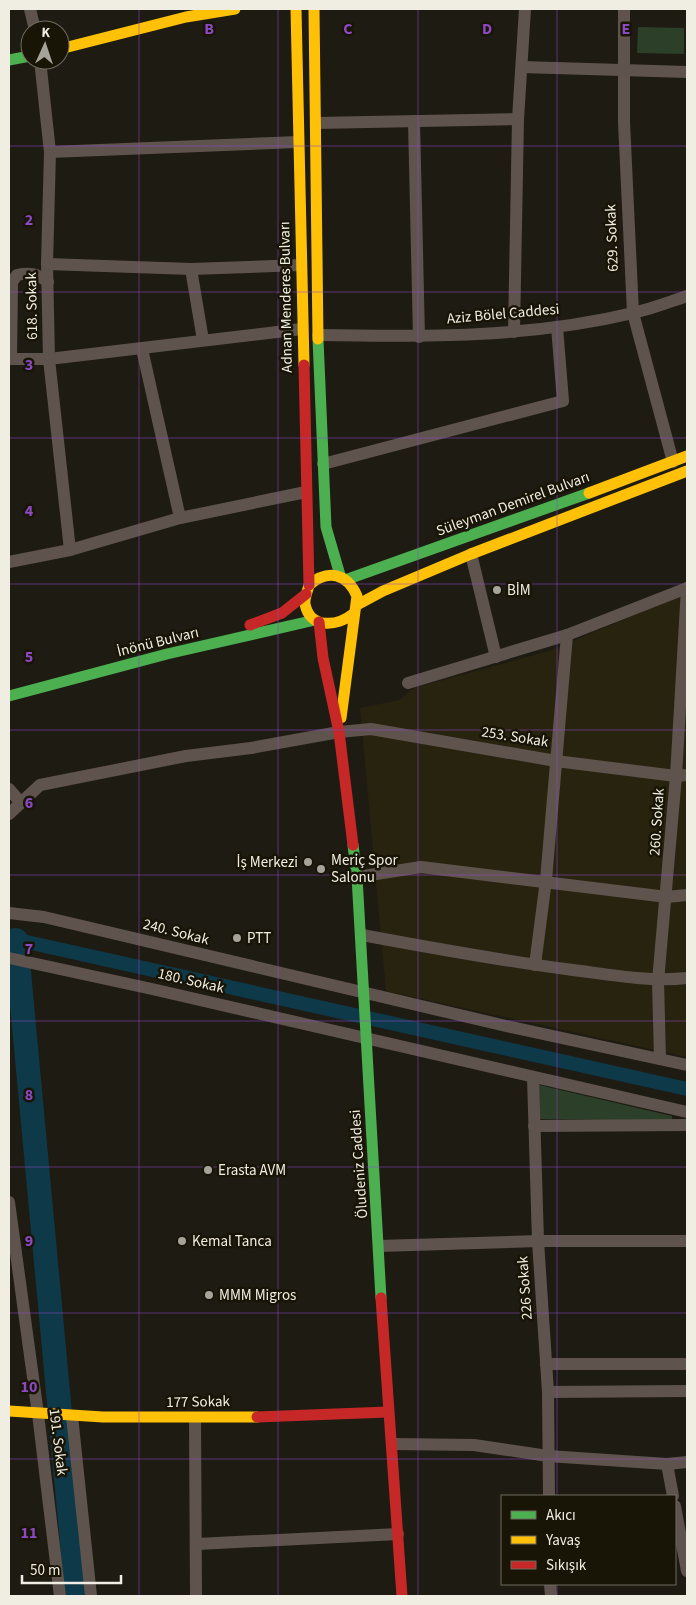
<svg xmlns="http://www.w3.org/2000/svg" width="696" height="1605" font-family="'Source Sans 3',sans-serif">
<rect width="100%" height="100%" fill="#1e1b13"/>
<polygon fill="#28230f" points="687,593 687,1057 386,991 360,708 400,700 414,688 549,651"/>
<g fill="#2b3f29">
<polygon points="638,27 684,28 684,54 637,53"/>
<polygon points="539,1085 672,1116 672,1121 540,1119"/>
</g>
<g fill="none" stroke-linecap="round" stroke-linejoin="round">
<polyline stroke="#0e3949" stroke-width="14" points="9,938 687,1089"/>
<polyline stroke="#0e3949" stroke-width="24" points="16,940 77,1596"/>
<g stroke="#5f544d" stroke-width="12">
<polyline points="30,9 35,30"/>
<polyline points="624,9 624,122 633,313 673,462"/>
<polyline points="40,60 50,152 47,264 49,359 70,550"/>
<polyline points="522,67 687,72"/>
<polyline points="414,121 419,337"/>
<polyline points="316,123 518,119"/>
<polyline points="50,152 298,142"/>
<polyline points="47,264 191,269 301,265"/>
<polyline points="191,269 203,340"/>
<polyline points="514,332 518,119 525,9"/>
<path d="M 318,335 C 424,337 529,338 633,313 C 651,309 669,302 687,296"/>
<polyline points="142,349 180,518"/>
<polyline points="9,359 49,359 302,329"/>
<path d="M 11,359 L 12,282 L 17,275 C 30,272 38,274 48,282"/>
<polyline points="323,464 563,401 557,327"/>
<polyline points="471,554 496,657"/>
<polyline points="9,562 70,550 180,518 306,492"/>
<polyline points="408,683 567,635 687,588"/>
<polyline points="9,789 21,803"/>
<polyline points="9,814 40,785 186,756 251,748 339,732 371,729 556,761 676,776 687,775"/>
<polyline points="357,877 421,867 667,897 687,895"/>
<polyline points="9,913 44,917 506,1026 687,1065"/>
<path d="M 362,935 C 432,948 502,961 573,970 C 612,975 649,982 687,978"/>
<polyline points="9,958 152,989 687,1112"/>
<polyline points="535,965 546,880 567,635"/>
<polyline points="660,1059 658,981 676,776 687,588"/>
<polyline points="533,1077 538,1241 548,1392 549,1496"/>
<polyline points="534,1126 687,1125"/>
<polyline points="9,1202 38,1414 60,1596"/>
<polyline points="379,1246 538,1241 687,1241"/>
<polyline points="546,1364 687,1364"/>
<polyline points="548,1392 687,1391"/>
<polyline points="72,1416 91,1596"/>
<polyline points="195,1418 196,1596"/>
<polyline points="392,1444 474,1445 548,1456 667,1464 687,1462"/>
<polyline points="667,1464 673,1496"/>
<polyline points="675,1506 687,1571"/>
<polyline points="197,1544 398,1534"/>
<polyline points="550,1584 551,1596"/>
</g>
<g stroke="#4caf50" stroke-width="11">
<polyline points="9,60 30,56"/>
<polyline points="318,339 326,527 340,575"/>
<polyline points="348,579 589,493"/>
<polyline points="9,696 167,654 315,620"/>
<polyline points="353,845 357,877 381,1298"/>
</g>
<g stroke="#ffc107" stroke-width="11">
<polyline points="296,9 304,365"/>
<polyline points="314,9 318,339"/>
<polyline points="60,49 186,17 235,9"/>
<polyline points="589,493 687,456"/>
<polyline points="357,605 383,591 471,554 687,471"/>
<path d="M 341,718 L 357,596 C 347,573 328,569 309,585 C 308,590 304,599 305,604 C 310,630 338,626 353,614"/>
<polyline points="9,1411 103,1417 257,1417"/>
</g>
<g stroke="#c62828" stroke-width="11">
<polyline points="304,365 309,585"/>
<polyline points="319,622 323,658 339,732 353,845"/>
<polyline points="250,625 282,613 306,594"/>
<polyline points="381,1298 402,1596"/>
<polyline points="257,1417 388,1412"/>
</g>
</g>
<path fill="none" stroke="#8d49c4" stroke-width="1" stroke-opacity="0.55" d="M 139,9 L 139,1596M 278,9 L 278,1596M 418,9 L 418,1596M 557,9 L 557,1496M 9,146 L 687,146M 9,292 L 687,292M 9,438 L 687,438M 9,584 L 687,584M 9,730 L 687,730M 9,875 L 687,875M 9,1021 L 687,1021M 9,1167 L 687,1167M 9,1313 L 687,1313M 9,1459 L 687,1459M 557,1584 L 557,1596"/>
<g fill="#a6a49a" stroke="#191506" stroke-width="2">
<circle cx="497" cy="590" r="5"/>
<circle cx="308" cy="862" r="5"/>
<circle cx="321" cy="869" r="5"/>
<circle cx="237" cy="938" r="5"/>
<circle cx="208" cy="1170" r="5"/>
<circle cx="182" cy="1241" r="5"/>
<circle cx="209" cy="1295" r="5"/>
</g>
<g text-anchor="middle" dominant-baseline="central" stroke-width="5" stroke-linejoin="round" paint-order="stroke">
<g font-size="15" fill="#f0ede3" stroke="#191506">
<text transform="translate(612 238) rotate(-92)">629. Sokak</text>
<text transform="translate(286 297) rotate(-91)">Adnan Menderes Bulvarı</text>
<text transform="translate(32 306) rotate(-91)">618. Sokak</text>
<text transform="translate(503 314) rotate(-5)">Aziz Bölel Caddesi</text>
<text transform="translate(513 504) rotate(-20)">Süleyman Demirel Bulvarı</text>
<text transform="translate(158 642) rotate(-14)">İnönü Bulvarı</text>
<text transform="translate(515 737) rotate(9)">253. Sokak</text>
<text transform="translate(657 822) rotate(-86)">260. Sokak</text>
<text transform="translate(176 932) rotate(14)">240. Sokak</text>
<text transform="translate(191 981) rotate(13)">180. Sokak</text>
<text transform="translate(359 1164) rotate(-94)">Öludeniz Caddesi</text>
<text transform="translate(525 1288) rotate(-94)">226 Sokak</text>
<text transform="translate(198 1402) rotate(-1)">177 Sokak</text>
<text transform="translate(58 1442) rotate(83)">191. Sokak</text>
</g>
<g font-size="15" fill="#f0ede3" stroke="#191506" text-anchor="start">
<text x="507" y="590">BİM</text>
<text x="331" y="860">Meriç Spor<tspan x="331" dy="17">Salonu</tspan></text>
<text x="298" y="862" text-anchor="end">İş Merkezi</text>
<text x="247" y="938">PTT</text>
<text x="218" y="1170">Erasta AVM</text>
<text x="192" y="1241">Kemal Tanca</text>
<text x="219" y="1295">MMM Migros</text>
</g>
</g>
<g font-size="16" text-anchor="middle" font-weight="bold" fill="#8d49c4" stroke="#191506" stroke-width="5" stroke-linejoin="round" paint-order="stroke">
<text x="209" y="34">B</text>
<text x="348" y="34">C</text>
<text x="487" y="34">D</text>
<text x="626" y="34">E</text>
<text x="29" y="225">2</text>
<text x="29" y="370">3</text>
<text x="29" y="516">4</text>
<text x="29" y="662">5</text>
<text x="29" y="808">6</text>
<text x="29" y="954">7</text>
<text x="29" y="1100">8</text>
<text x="29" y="1246">9</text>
<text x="29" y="1392">10</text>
<text x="29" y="1538">11</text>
</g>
<rect width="696" height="1605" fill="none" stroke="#f0ede3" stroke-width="20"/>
<rect x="501" y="1495" width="175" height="90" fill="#191506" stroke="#6f6b5e"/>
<rect x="511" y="1511" width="25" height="8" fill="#4caf50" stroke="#6f6b5e"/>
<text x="546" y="1520" font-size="15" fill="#f0ede3">Akıcı</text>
<rect x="511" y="1536" width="25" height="8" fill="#ffc107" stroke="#6f6b5e"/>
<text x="546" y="1545" font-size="15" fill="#f0ede3">Yavaş</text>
<rect x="511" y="1561" width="25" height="8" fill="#c62828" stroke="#6f6b5e"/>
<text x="546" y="1570" font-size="15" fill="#f0ede3">Sıkışık</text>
<g transform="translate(45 45) rotate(3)"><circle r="24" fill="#191506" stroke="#6f6b5e"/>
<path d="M0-4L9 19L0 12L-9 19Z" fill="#a6a49a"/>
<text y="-8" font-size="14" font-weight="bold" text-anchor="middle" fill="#f0ede3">K</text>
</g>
<path d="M22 1575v8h99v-8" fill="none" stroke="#f0ede3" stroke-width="2.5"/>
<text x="30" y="1575" font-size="15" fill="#f0ede3" stroke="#191506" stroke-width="4" paint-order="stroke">50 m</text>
</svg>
